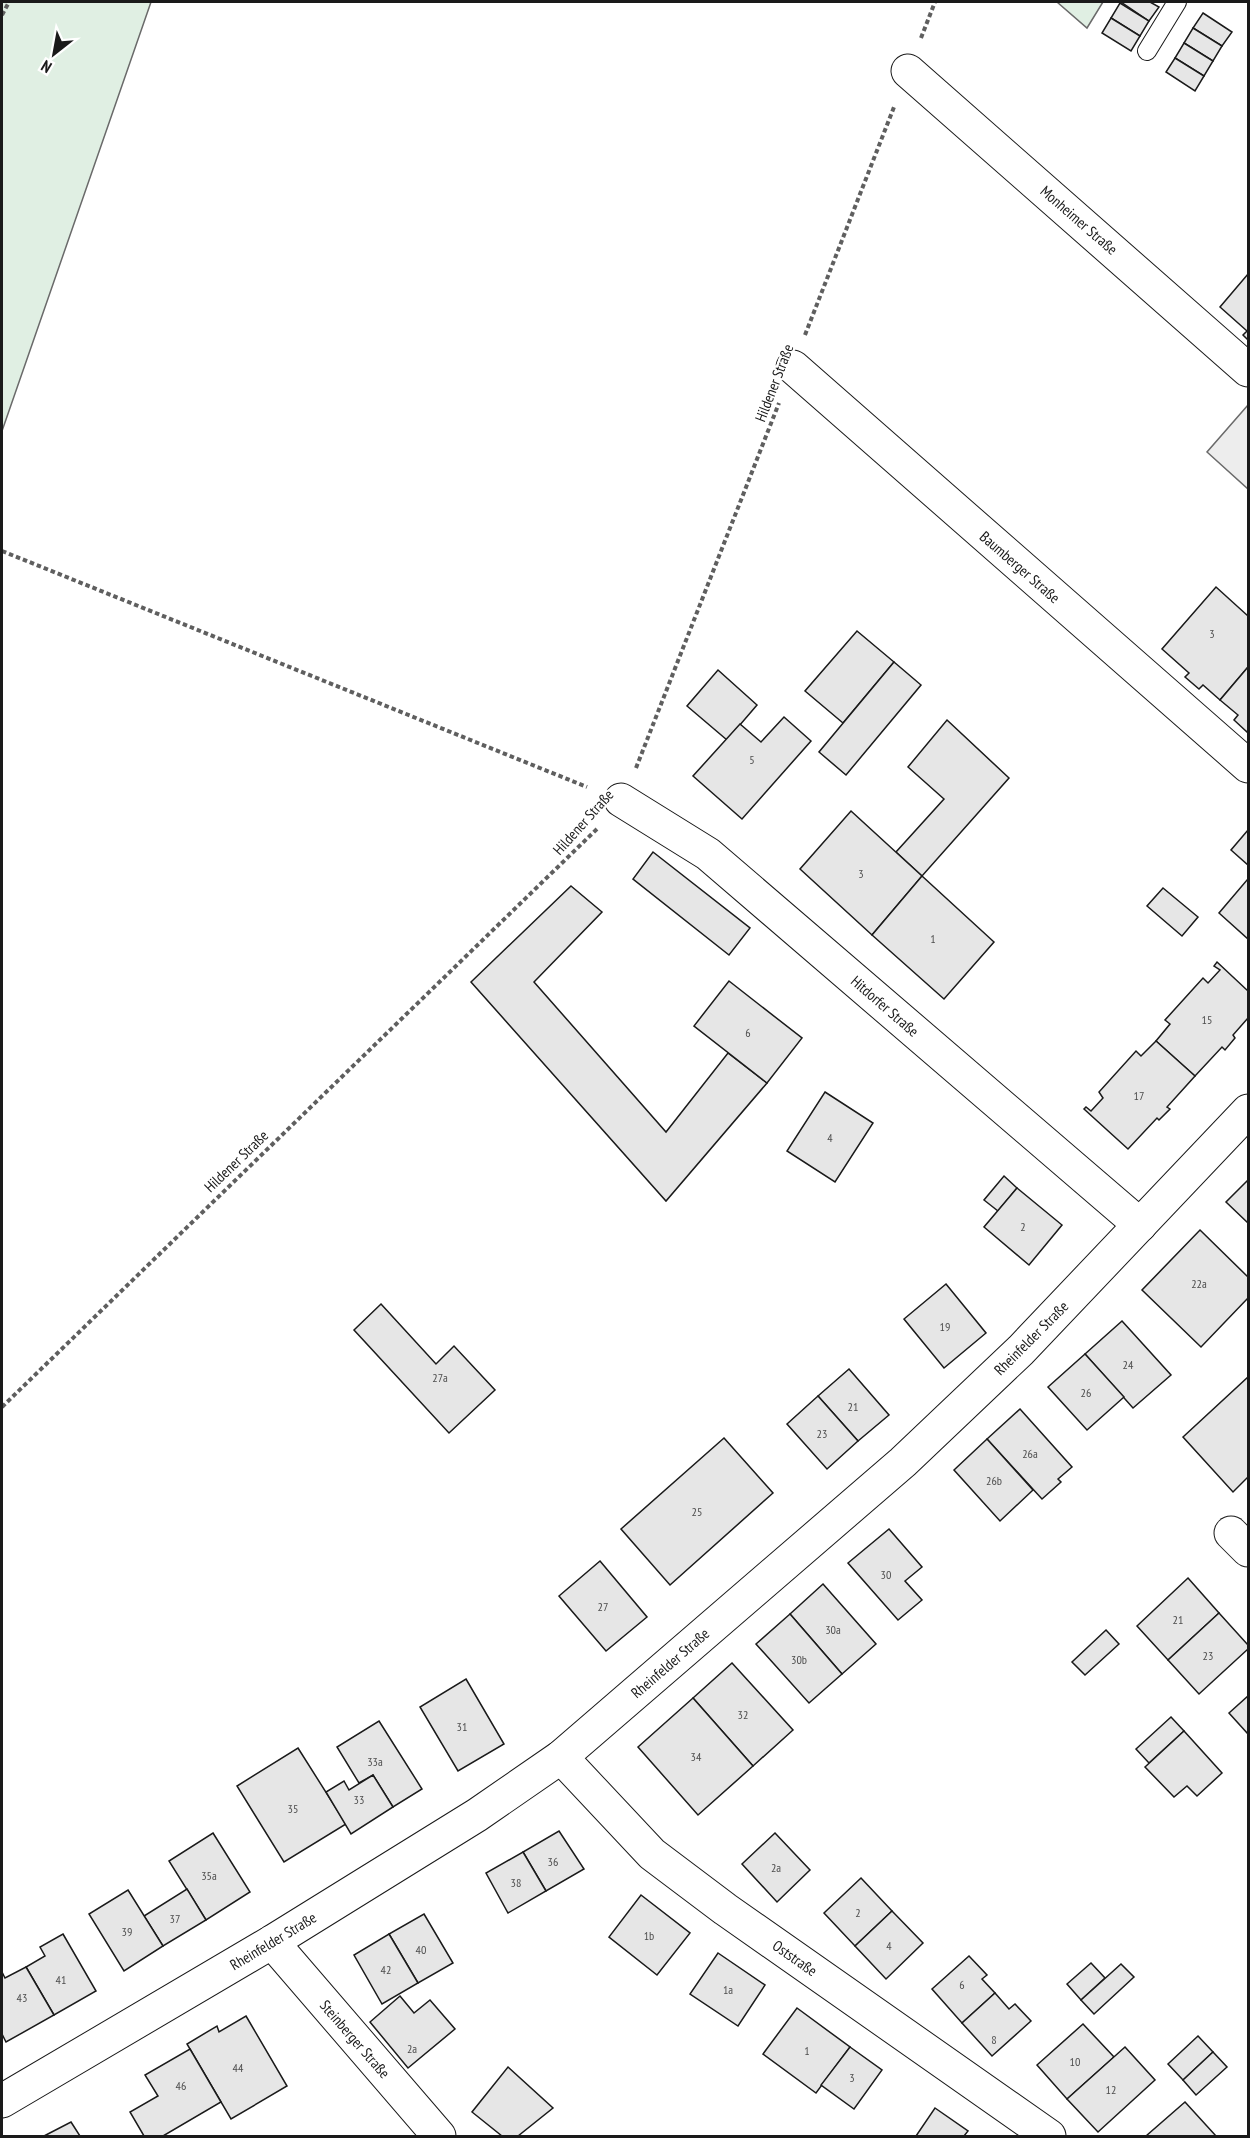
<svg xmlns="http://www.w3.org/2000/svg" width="1250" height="2138" font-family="'PT Sans Narrow',sans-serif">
<rect width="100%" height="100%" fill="#fff"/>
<g fill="#e0efe3" stroke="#6a6a6a" stroke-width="1.5">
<polygon points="2,2 151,2 2,431"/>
<polygon points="1057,2 1103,2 1087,28"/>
</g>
<polygon fill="#ededed" stroke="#6a6a6a" stroke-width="1.5" points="1248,405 1248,489 1207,452"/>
<g fill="#e6e6e6" stroke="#1a1a1a" stroke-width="1.5">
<polygon points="1121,2 1150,2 1159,7 1149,21"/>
<polygon points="1120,3 1149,21 1140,36 1111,18"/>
<polygon points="1203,13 1232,32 1222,46 1193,28"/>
<polygon points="1111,18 1140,36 1131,51 1102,33"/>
<polygon points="1193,28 1222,46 1213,61 1184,43"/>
<polygon points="1184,43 1213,61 1204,76 1175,58"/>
<polygon points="1175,58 1204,76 1195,91 1166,72"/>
<polygon points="1248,274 1248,340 1243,335 1247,331 1220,307"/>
<polygon points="1216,587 1248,616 1248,667 1220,700 1203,685 1199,689 1185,677 1189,673 1162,649"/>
<polygon points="857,631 894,662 843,723 805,691"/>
<polygon points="894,662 921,685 846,775 819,752"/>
<polygon points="1248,667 1248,730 1247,732 1234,720 1238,715 1220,700"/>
<polygon points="718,670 757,705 727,740 687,706"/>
<polygon points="784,717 811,741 742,819 693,776 740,724 761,742"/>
<polygon points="947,720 1009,778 922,876 896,852 944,799 908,767"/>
<polygon points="851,811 922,876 872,935 800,869"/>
<polygon points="1248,830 1248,865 1231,850"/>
<polygon points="653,852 750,928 729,955 633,879"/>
<polygon points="922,876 994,942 944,999 872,935"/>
<polygon points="1247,880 1248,881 1248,939 1219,913"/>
<polygon points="571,886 602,912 534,982 666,1132 728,1053 767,1083 666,1201 471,982"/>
<polygon points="1163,888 1198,917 1182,936 1147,906"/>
<polygon points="1217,962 1248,991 1248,1018 1233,1035 1235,1038 1225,1050 1222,1047 1195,1076 1156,1041 1170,1024 1165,1020 1203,978 1208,983 1220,970 1214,966"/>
<polygon points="729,981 802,1038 767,1083 694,1026"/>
<polygon points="1156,1041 1195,1076 1167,1107 1170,1109 1159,1120 1157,1118 1128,1149 1084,1109 1086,1107 1091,1111 1103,1098 1099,1092 1136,1051 1141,1056"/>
<polygon points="825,1092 873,1123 835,1182 787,1151"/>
<polygon points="1004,1176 1017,1188 998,1211 984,1200"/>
<polygon points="1247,1181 1248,1183 1248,1223 1226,1202"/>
<polygon points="1017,1188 1062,1225 1029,1265 984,1227"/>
<polygon points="1200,1230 1248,1277 1248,1298 1201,1347 1142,1290"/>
<polygon points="946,1284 986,1333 944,1368 904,1319"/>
<polygon points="381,1304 436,1364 454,1346 495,1390 449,1433 354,1330"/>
<polygon points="1122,1321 1171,1375 1133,1408 1085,1354"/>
<polygon points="1085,1354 1124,1397 1087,1430 1048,1387"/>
<polygon points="849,1369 889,1415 858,1441 818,1396"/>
<polygon points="1248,1377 1248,1477 1233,1492 1183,1437"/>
<polygon points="818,1396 858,1441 827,1469 787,1424"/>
<polygon points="1020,1409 1072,1467 1058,1479 1061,1482 1042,1499 987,1439"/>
<polygon points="724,1438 773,1493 670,1585 621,1529"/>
<polygon points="987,1439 1033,1490 1000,1521 954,1470"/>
<polygon points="889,1529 922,1567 905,1581 922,1600 898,1620 848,1563"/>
<polygon points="600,1561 647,1617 606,1651 559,1596"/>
<polygon points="1188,1578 1219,1613 1168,1660 1137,1626"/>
<polygon points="823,1584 876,1644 842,1674 790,1614"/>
<polygon points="1219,1613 1248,1645 1248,1649 1199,1694 1168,1660"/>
<polygon points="790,1614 842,1674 809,1703 756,1644"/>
<polygon points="1106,1630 1119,1644 1085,1675 1072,1662"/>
<polygon points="732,1663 793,1730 753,1766 693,1698"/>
<polygon points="466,1679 504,1744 458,1771 420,1707"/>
<polygon points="1248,1696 1248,1734 1229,1713"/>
<polygon points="693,1698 753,1766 698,1815 638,1747"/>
<polygon points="1171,1717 1184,1731 1149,1763 1136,1749"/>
<polygon points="379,1721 422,1789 393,1807 373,1775 359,1783 337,1747"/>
<polygon points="1184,1731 1222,1773 1197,1796 1187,1786 1174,1797 1145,1767"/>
<polygon points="298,1748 346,1824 284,1862 237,1786"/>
<polygon points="373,1775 393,1807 351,1834 326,1792 344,1781 349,1790"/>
<polygon points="559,1831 584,1869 546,1891 523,1852"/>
<polygon points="213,1833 250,1892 206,1920 169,1861"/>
<polygon points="775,1833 810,1870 777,1902 742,1864"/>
<polygon points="523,1852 546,1891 508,1913 486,1873"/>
<polygon points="861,1878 892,1911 855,1946 824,1913"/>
<polygon points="187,1889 206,1920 163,1946 144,1916"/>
<polygon points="128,1890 163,1946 124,1971 89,1914"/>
<polygon points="641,1895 690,1933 657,1975 609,1937"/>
<polygon points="892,1911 923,1943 886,1979 855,1946"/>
<polygon points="424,1914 453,1963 418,1983 389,1934"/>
<polygon points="63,1934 96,1991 54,2015 26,1967 45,1956 40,1947"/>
<polygon points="389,1934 418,1983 382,2004 354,1955"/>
<polygon points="718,1953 765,1985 738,2026 690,1994"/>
<polygon points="969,1956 987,1975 982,1979 995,1993 962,2023 932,1989"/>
<polygon points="1091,1963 1105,1978 1081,2000 1067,1984"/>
<polygon points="1121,1964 1134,1977 1094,2014 1081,2000"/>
<polygon points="26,1967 54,2015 6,2042 2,2034 2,1972 5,1978"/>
<polygon points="995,1993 1009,2009 1015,2004 1031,2021 992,2056 962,2023"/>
<polygon points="400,1996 414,2013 430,2000 455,2029 408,2068 370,2022"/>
<polygon points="797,2008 850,2047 816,2093 763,2054"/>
<polygon points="246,2016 287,2086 231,2119 187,2044 217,2026 219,2032"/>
<polygon points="1083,2024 1114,2057 1067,2099 1037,2065"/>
<polygon points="1198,2036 1213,2052 1183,2080 1168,2064"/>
<polygon points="850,2047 882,2070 854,2109 821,2085"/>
<polygon points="1125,2047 1155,2080 1098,2132 1067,2099"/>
<polygon points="190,2049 221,2102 163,2136 144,2136 130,2112 158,2096 145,2075"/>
<polygon points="1213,2052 1227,2067 1196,2095 1183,2080"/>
<polygon points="508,2067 553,2108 518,2136 502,2136 472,2112"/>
<polygon points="1185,2102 1216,2136 1146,2136"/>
<polygon points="935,2108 968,2131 964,2136 916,2136"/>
<polygon points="71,2122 80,2136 44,2136"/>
</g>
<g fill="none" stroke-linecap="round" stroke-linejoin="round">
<g stroke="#1a1a1a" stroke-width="20">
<polyline id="lane" points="1147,51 1177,2"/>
</g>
<g stroke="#1a1a1a" stroke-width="35">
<g id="street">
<polyline points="908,71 1248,370"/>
<polyline points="793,367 1248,766"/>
<polyline points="621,800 708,854 1140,1225"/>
<polyline points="1231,1533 1248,1550"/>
<polyline points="561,1757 652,1854 725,1909 1049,2136"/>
<polyline points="272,1942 439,2136"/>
<polyline points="2,2101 272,1942 477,1815 561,1757 903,1462 1021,1350 1248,1111"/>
</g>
</g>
<g stroke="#5f5f5f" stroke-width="4" stroke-dasharray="4.5 3" stroke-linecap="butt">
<polyline points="2,15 9,2"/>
<polyline points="921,38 935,2"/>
<polyline points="805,335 894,107"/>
<polyline points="2,551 587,787"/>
<polyline points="636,768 779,403"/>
<polyline points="2,1407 599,827"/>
</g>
<use href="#lane" stroke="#fff" stroke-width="18"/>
<use href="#street" stroke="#fff" stroke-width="33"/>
</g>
<g text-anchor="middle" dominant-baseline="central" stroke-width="4.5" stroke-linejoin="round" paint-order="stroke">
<g font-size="12" fill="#4d4d4d">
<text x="1212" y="633">3</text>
<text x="752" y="759">5</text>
<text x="861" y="873">3</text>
<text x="933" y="938">1</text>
<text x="1207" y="1019">15</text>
<text x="748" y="1032">6</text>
<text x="1139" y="1095">17</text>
<text x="830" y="1137">4</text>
<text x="1023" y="1226">2</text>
<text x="1199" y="1283">22a</text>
<text x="945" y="1326">19</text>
<text x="1128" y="1364">24</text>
<text x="440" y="1377">27a</text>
<text x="1086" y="1392">26</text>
<text x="853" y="1406">21</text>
<text x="822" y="1433">23</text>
<text x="1030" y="1453">26a</text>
<text x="994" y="1480">26b</text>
<text x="697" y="1511">25</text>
<text x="886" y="1574">30</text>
<text x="603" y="1606">27</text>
<text x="1178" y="1619">21</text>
<text x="833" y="1629">30a</text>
<text x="1208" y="1655">23</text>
<text x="799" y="1659">30b</text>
<text x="743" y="1714">32</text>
<text x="462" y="1726">31</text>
<text x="696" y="1756">34</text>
<text x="375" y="1761">33a</text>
<text x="359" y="1799">33</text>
<text x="293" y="1808">35</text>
<text x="553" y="1861">36</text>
<text x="776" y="1867">2a</text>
<text x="209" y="1875">35a</text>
<text x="516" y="1882">38</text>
<text x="858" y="1912">2</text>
<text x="175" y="1918">37</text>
<text x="127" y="1931">39</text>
<text x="649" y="1935">1b</text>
<text x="889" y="1945">4</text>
<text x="421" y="1949">40</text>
<text x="386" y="1969">42</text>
<text x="61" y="1979">41</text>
<text x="962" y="1984">6</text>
<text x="728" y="1989">1a</text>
<text x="22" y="1997">43</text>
<text x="994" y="2039">8</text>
<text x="412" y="2048">2a</text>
<text x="807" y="2050">1</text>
<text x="1075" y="2061">10</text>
<text x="238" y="2067">44</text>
<text x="852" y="2077">3</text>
<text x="181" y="2085">46</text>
<text x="1111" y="2089">12</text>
</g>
<g font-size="15" fill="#1a1a1a" stroke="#fff">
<text transform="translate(1079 220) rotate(41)">Monheimer Straße</text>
<text transform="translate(774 383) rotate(-69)">Hildener Straße</text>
<text transform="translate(1020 567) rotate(41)">Baumberger Straße</text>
<text transform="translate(583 822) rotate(-48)">Hildener Straße</text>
<text transform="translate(885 1006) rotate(41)">Hitdorfer Straße</text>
<text transform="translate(236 1161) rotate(-44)">Hildener Straße</text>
<text transform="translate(1031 1338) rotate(-45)">Rheinfelder Straße</text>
<text transform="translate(670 1663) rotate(-41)">Rheinfelder Straße</text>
<text transform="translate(273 1941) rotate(-31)">Rheinfelder Straße</text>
<text transform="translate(795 1958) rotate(35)">Oststraße</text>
<text transform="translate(355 2039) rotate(49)">Steinberger Straße</text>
</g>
</g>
<rect width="1250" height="2138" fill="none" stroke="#1a1a1a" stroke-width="6"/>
<g transform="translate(54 54) rotate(211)" stroke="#ffffff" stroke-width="4.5" paint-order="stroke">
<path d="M0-4.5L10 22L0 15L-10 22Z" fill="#1a1a1a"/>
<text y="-9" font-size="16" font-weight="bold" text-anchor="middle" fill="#1a1a1a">N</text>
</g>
</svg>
